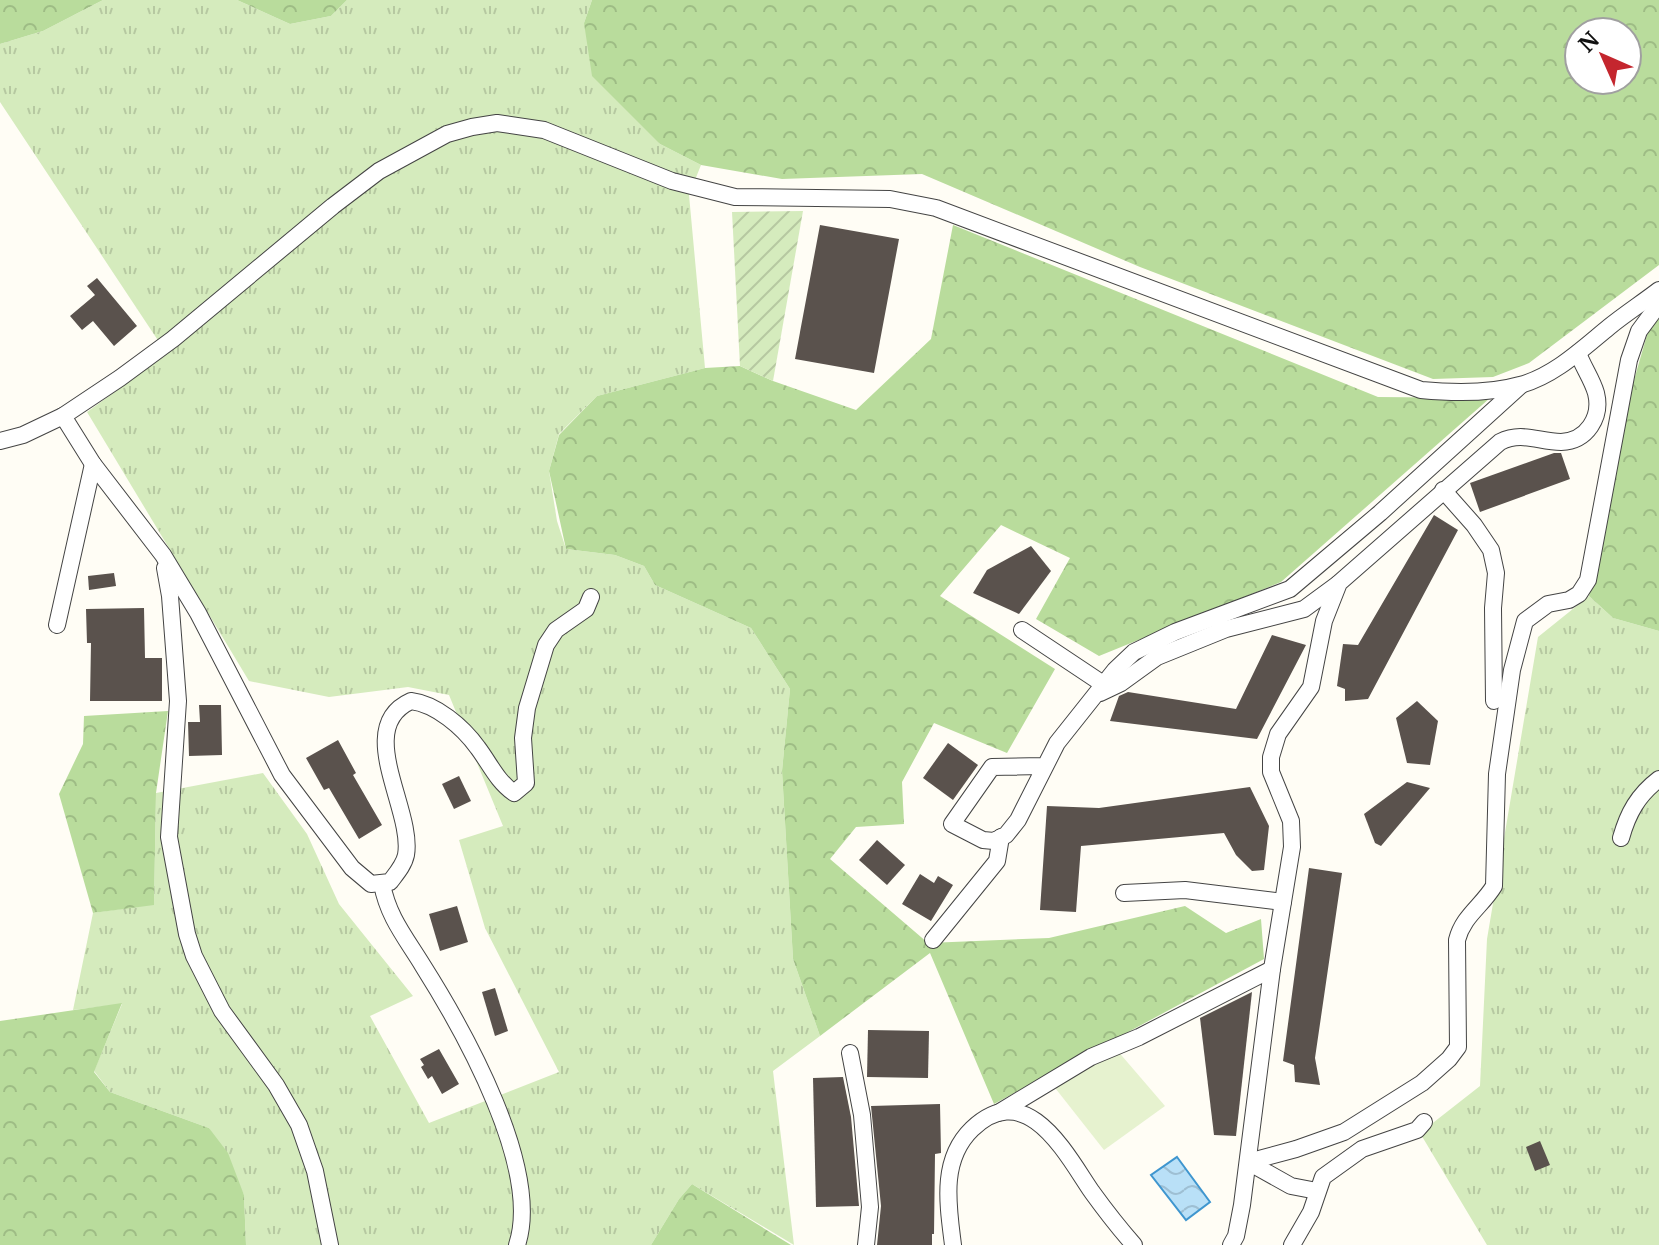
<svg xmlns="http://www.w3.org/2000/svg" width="1659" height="1245" font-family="Merriweather,serif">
<defs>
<pattern id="grass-tufts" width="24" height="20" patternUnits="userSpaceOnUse" patternTransform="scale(2)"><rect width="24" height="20" fill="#d5ebbd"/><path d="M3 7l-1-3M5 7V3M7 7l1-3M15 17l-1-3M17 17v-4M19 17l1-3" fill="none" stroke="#b6c8a1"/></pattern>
<pattern id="forest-crowns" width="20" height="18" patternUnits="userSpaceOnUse" patternTransform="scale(2)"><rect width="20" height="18" fill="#b9dc9c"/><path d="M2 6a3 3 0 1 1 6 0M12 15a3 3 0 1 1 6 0" fill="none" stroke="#9ebc85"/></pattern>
<pattern id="garden-furrows" width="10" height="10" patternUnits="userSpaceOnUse" patternTransform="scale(2)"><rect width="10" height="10" fill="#d5ebbd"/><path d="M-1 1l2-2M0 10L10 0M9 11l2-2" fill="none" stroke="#b6c8a1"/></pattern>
<pattern id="water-waves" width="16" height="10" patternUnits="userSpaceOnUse" patternTransform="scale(2)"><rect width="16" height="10" fill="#b9e0f7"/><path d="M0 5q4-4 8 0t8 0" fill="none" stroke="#9ebfd3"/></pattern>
</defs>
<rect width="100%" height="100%" fill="#fffdf5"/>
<g fill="url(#grass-tufts)">
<polygon points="103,0 237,0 290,24 331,16 347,0 592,0 584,23 660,144 701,165 689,195 705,368 597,396 559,434 549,471 557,521 566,549 615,555 644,566 655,585 751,628 790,689 782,771 793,959 820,1036 773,1071 794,1245 692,1184 679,1199 651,1245 246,1245 244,1195 209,1128 110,1092 94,1071 122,1004 73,1010 93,913 154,904 156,793 263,773 307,834 339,904 413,996 370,1016 429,1123 559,1072 485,928 459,840 503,826 449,695 408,687 329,697 249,681 87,412 167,354 0,102 0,44 43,31"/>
<polygon points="1589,596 1613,618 1659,631 1659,1245 1487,1245 1420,1133 1480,1086 1487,939 1538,637"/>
</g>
<g fill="url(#forest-crowns)" fill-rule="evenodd">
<polygon points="0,0 103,0 43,31 0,44"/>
<polygon points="237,0 347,0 331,16 290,24"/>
<path d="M 592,0 L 1659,0 L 1659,265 L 1529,363 L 1493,377 L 1433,379 L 1140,267 L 922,174 L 782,179 L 701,165 L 660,144 L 592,76 L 584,23 ZM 1579,32 L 1627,32 L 1627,80 L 1579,80 Z"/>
<polygon points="953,225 1378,397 1490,398 1281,582 1099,656 1036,619 1070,558 1001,525 940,596 1055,669 1007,753 934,723 902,782 904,824 856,827 830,859 928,943 1049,938 1185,906 1226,933 1261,919 1264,959 994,1104 930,953 820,1036 793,959 782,771 790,689 751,628 655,585 644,566 615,555 566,549 549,471 559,435 597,396 705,368 740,366 773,381 856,410 931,339"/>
<polygon points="1659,319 1659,631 1613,618 1589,596 1632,387 1649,328"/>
<polygon points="168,711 156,793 154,905 93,913 59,794 83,744 84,716"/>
<polygon points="122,1003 94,1072 110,1092 209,1128 228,1153 244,1195 246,1245 0,1245 0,1021"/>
<polygon points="692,1184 791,1245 651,1245 679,1199"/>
</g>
<polygon fill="url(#garden-furrows)" points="803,211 773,381 740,366 732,212"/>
<polygon fill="#e6f2cf" points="1116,1049 1165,1106 1104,1150 1052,1084"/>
<polygon fill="url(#water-waves)" stroke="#3f96cf" stroke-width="2" points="1177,1157 1210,1202 1186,1220 1151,1175"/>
<g fill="#5a524d">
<polygon points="820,225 899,239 874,373 795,359"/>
<polygon points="97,278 137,326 114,346 93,321 82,330 70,316 95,295 87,286"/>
<polygon points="1554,453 1561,453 1570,479 1480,512 1470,483"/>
<polygon points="1434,515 1458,530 1368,699 1345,701 1345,689 1337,686 1343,644 1358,645"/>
<polygon points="1031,546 1051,571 1019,614 973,593 987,570"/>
<polygon points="114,573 116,586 89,590 88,576"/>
<polygon points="144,608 145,658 162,658 162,701 90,701 91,643 87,643 86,609"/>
<polygon points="1272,635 1306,645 1257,739 1110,721 1119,696 1128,692 1236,709"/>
<polygon points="1417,701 1438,721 1430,765 1407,763 1396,718"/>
<polygon points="199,705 221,705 222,755 189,756 188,722 200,722"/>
<polygon points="338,740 356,773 353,775 382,825 359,839 329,788 324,790 306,758"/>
<polygon points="948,743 978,765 953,800 923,778"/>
<polygon points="459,776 471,801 454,809 442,784"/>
<polygon points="1407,782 1430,788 1381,846 1375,843 1364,814"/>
<polygon points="1250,787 1269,826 1264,870 1252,871 1236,855 1224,833 1081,846 1076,912 1040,910 1047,806 1099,808"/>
<polygon points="877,840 905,865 887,885 859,860"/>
<polygon points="1309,868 1342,873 1315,1058 1320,1085 1295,1082 1294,1065 1283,1061"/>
<polygon points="920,874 934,883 938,876 953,885 931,921 902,904"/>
<polygon points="457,906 468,942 440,951 429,914"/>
<polygon points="495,988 508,1031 495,1036 482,992"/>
<polygon points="1252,992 1236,1136 1214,1135 1200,1018"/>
<polygon points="868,1030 929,1031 928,1078 867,1077"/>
<polygon points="439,1049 459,1084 442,1094 432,1076 428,1079 421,1067 424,1065 420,1059"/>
<polygon points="843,1077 851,1117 859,1206 816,1207 813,1078"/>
<polygon points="940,1104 941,1153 935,1154 934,1234 932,1234 932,1245 877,1245 881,1206 871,1106"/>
<polygon points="1540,1141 1550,1165 1535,1171 1526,1147"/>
</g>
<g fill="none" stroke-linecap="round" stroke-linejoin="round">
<g stroke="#444" stroke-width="18">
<g id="minor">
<path d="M 63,416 L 93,464 L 163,555 L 198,613 L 282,775 L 352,868 L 371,884 L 390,882 C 396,874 404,865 406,855 C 414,810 353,727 411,701 C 436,704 463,727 478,748 C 490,764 497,781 514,793 L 526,783 L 523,738 L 527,708 L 546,645 L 556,630 L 586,609 L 591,597"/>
<path d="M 0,441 L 23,435 L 63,416 L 120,378 L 173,339 L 333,206 L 379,171 L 447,134 L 472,127 L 497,123 L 544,130 L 672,181 L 735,197 L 890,199 L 936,208 L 1421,390 C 1453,393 1489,394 1520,385 C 1554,376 1582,349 1609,327 C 1625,314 1642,303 1659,290"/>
<polyline points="1443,490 1474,525 1491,550 1496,573 1493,608 1494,701"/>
<polyline points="165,568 170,596 178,701 169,837 187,934 194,956 222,1011 276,1085 299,1125 315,1171 330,1245"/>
<polyline points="57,625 93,464"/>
<polyline points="1022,630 1103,684"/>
<polyline points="1100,693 1121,683 1157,657 1226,629 1304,609 1338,584"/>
<polyline points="1043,766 992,767 952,824 983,840 994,841 1006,835 1018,820 1057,743 1115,670 1134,652 1175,632 1290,589 1380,513 1520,386"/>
<path d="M 1621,838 C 1628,813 1638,795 1659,779"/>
<path d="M 382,884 C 388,917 406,938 423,966 C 464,1031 542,1169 517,1245"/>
<polyline points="1124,893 1185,890 1283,902"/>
<polyline points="933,940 997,861 1001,837"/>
<polyline points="850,1053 862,1115 870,1207 866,1245"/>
<polyline points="998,1113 1091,1057 1139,1037 1272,969"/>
<path d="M 1248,1162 L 1296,1149 L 1344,1132 L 1422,1083 L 1449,1059 L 1458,1047 L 1457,940 C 1463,916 1482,906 1494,886 L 1497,774 L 1512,670 L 1525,621 L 1548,604 L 1569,600 L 1579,594 L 1588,580 L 1629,360 L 1639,331 L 1656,308 L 1659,294"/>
<polyline points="1248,1162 1291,1186 1317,1191"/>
<path d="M 953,1245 C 948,1205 940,1160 972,1129 C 1027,1077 1066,1154 1092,1192 C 1105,1210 1119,1228 1134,1245"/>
<path d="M 1231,1245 L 1236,1236 L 1242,1205 L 1272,969 L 1292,847 L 1291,821 L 1271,772 L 1271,757 L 1278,734 L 1311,687 L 1324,621 L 1339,583 L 1500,442 C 1522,431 1539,442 1561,442 C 1587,441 1602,417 1596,393 C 1592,379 1583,367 1578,353"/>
<polyline points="1292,1245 1311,1212 1323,1177 1362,1149 1417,1130 1424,1122"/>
</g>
</g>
<use href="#minor" stroke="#fff" stroke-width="16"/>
</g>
<g transform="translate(1603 56) rotate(315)"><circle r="38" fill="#ffffff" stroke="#a0a0a0" stroke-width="2"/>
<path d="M0-6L14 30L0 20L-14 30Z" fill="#c4262e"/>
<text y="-12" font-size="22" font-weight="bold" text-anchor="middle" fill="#111111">N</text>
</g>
</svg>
